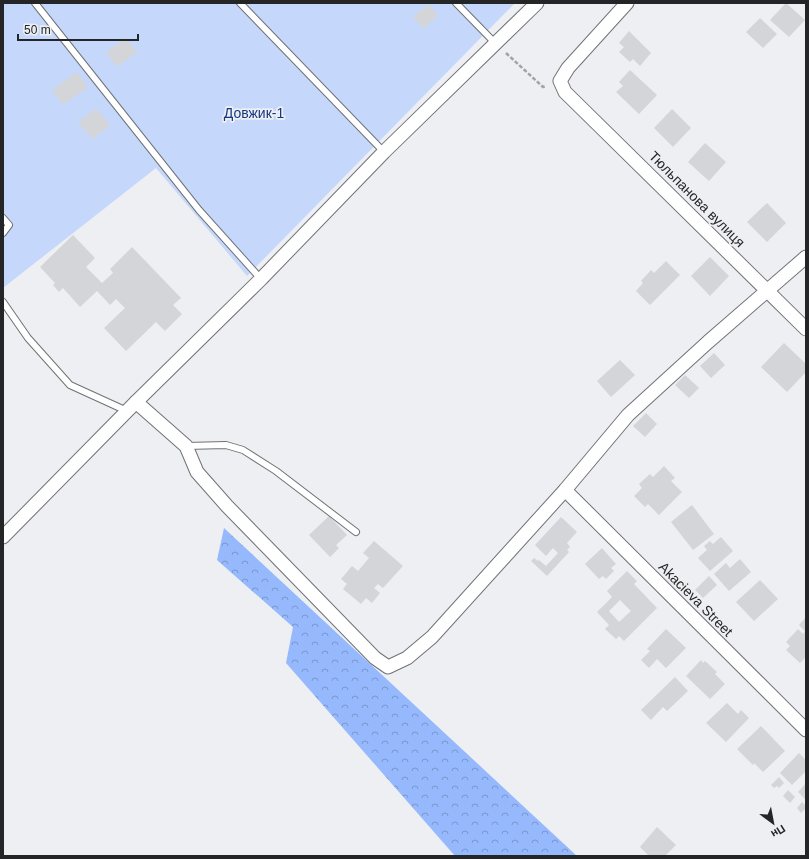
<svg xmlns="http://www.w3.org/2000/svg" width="809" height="859" font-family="Helvetica,sans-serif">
<defs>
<pattern id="forest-crowns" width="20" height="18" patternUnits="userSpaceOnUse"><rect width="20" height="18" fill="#96b9fd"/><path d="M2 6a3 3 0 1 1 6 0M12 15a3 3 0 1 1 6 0" fill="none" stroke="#7a96cd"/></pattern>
</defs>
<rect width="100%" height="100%" fill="#edeff2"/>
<polygon fill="#c5d8fb" points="3,3 515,3 247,276 156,168 3,288"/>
<polygon fill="url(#forest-crowns)" points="224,528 577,856 455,856 286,663 293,627 217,560"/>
<g fill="#d3d5d8" fill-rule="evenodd">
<polygon points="786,3 805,20 789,37 770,20"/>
<polygon points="428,4 438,15 424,29 413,17"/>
<polygon points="760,18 777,34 763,48 746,32"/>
<polygon points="629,31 651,53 640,66 633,59 630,62 619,52 624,47 619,43"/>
<polygon points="126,38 137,52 117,67 106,52"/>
<polygon points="630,70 657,95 639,114 616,92 623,86 619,82"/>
<polygon points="77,72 88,87 63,105 52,90"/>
<polygon points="96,108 110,125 93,139 78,123"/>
<polygon points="672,109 691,128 673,147 654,128"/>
<polygon points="705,143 726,162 709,181 688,162"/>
<polygon points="767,203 786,223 767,242 747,222"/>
<polygon points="73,235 95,258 86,267 102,283 113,273 110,269 132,247 181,298 173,305 182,314 165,331 156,322 126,351 104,328 125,308 116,299 110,305 97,291 80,307 63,288 59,292 53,285 55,283 40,267"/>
<polygon points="710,257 729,276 710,296 691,276"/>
<polygon points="666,261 680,275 650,305 636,291 643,283 641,281 651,270 654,273"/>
<polygon points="784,343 806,364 806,372 787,392 761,367"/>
<polygon points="714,353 725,365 711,378 700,366"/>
<polygon points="620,360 635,375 611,397 597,381"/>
<polygon points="685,375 699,388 689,398 675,385"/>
<polygon points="646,413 657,424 645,437 633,426"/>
<polygon points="664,466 675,478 671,481 682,492 659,515 648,504 645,507 634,496 642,488 639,484 650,474 653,477"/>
<polygon points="692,505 714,534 693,550 671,522"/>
<polygon points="329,516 347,535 336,545 339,548 330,557 309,535"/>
<polygon points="561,517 577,532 567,543 570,547 567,550 569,552 547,576 531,561 534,558 538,561 539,560 546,566 558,553 553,548 546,556 535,545"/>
<polygon points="721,537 733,551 710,571 698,558 707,550 704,546 710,541 713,544"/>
<polygon points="374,541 403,566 383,588 378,584 374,588 380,593 372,603 366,598 361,604 343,589 347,584 341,579 352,566 358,571 369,558 363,553"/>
<polygon points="602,548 616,564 611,568 614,571 606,579 603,576 599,579 585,564"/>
<polygon points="740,559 751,572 729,591 714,574 726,563 730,568"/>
<path d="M 627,571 L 637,581 L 634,584 L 657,608 L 624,641 L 619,636 L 616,639 L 605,629 L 609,625 L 597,612 L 612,597 L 607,591 ZM 620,600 L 631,611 L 619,622 L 609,611 Z"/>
<polygon points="709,576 717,585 703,598 695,590"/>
<polygon points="760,580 778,599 754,621 736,602"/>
<polygon points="806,617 806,657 800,663 786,650 790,646 786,642 798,629 803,634 805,631 799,625"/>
<polygon points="666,629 686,648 666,668 657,659 649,668 641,660 650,651 647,649"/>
<polygon points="701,660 703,663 705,661 717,672 715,674 725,684 710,699 686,676"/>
<polygon points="675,677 688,691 667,711 663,707 651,720 641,710"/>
<polygon points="727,703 738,714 741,710 749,718 726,742 706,723"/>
<polygon points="761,726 785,751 763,772 754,763 753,765 737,749"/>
<polygon points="799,753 806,760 806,771 792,785 780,773"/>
<polygon points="779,777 784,783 779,788 777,786 774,788 771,785"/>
<polygon points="806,783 806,800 798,792"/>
<polygon points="788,790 795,797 790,803 783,796"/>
<polygon points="802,802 806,806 806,808 801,813 797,808"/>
<polygon points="657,827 676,845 665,856 649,856 640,847"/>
</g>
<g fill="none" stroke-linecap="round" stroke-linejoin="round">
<g stroke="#707275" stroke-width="8">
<g id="service">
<polyline points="35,3 199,210 261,279"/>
<polyline points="240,3 384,152"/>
<polyline points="456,3 496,44"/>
<polyline points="3,218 9,225 3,233"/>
<polyline points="3,302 28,338 70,385 127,411"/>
<polyline points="186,446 226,445 243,450 276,471 356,532"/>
</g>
</g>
<g stroke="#707275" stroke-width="15">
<g id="minor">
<polyline points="627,3 568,68 560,81 565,92 806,329"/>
<polyline points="136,402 186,446 197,472 227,506 375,658 388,667 407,658 432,637 565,490 628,415 708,342 806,257"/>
<polyline points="565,490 806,730"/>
<polyline points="3,537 136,402 261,279 384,152 537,3"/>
</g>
</g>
<polyline stroke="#a1a3a5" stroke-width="2.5" stroke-dasharray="4 2" stroke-linecap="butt" points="506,53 543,87 546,86"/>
<use href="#service" stroke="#fff" stroke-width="6"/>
<use href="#minor" stroke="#fff" stroke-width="13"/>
</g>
<g text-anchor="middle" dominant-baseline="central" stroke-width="3.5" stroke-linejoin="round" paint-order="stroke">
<g font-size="14" fill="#143783" stroke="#edeff2">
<text x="254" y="113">Довжик-1</text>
</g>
<g font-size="14" fill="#242526" stroke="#edeff2">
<text transform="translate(697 199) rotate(45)">Тюльпанова вулиця</text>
<text transform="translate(696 599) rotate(45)">Akacieva Street</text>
</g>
</g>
<rect width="809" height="859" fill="none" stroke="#242526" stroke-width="8"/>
<g transform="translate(773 823) rotate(148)" stroke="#edeff2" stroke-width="3" paint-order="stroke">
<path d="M0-3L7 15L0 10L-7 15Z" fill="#242526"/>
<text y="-6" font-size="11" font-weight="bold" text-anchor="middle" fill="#242526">Пн</text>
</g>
<path d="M18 34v6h120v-6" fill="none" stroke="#242526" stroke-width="2"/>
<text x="24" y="34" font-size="12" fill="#242526" stroke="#edeff2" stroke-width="3" paint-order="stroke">50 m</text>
</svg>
